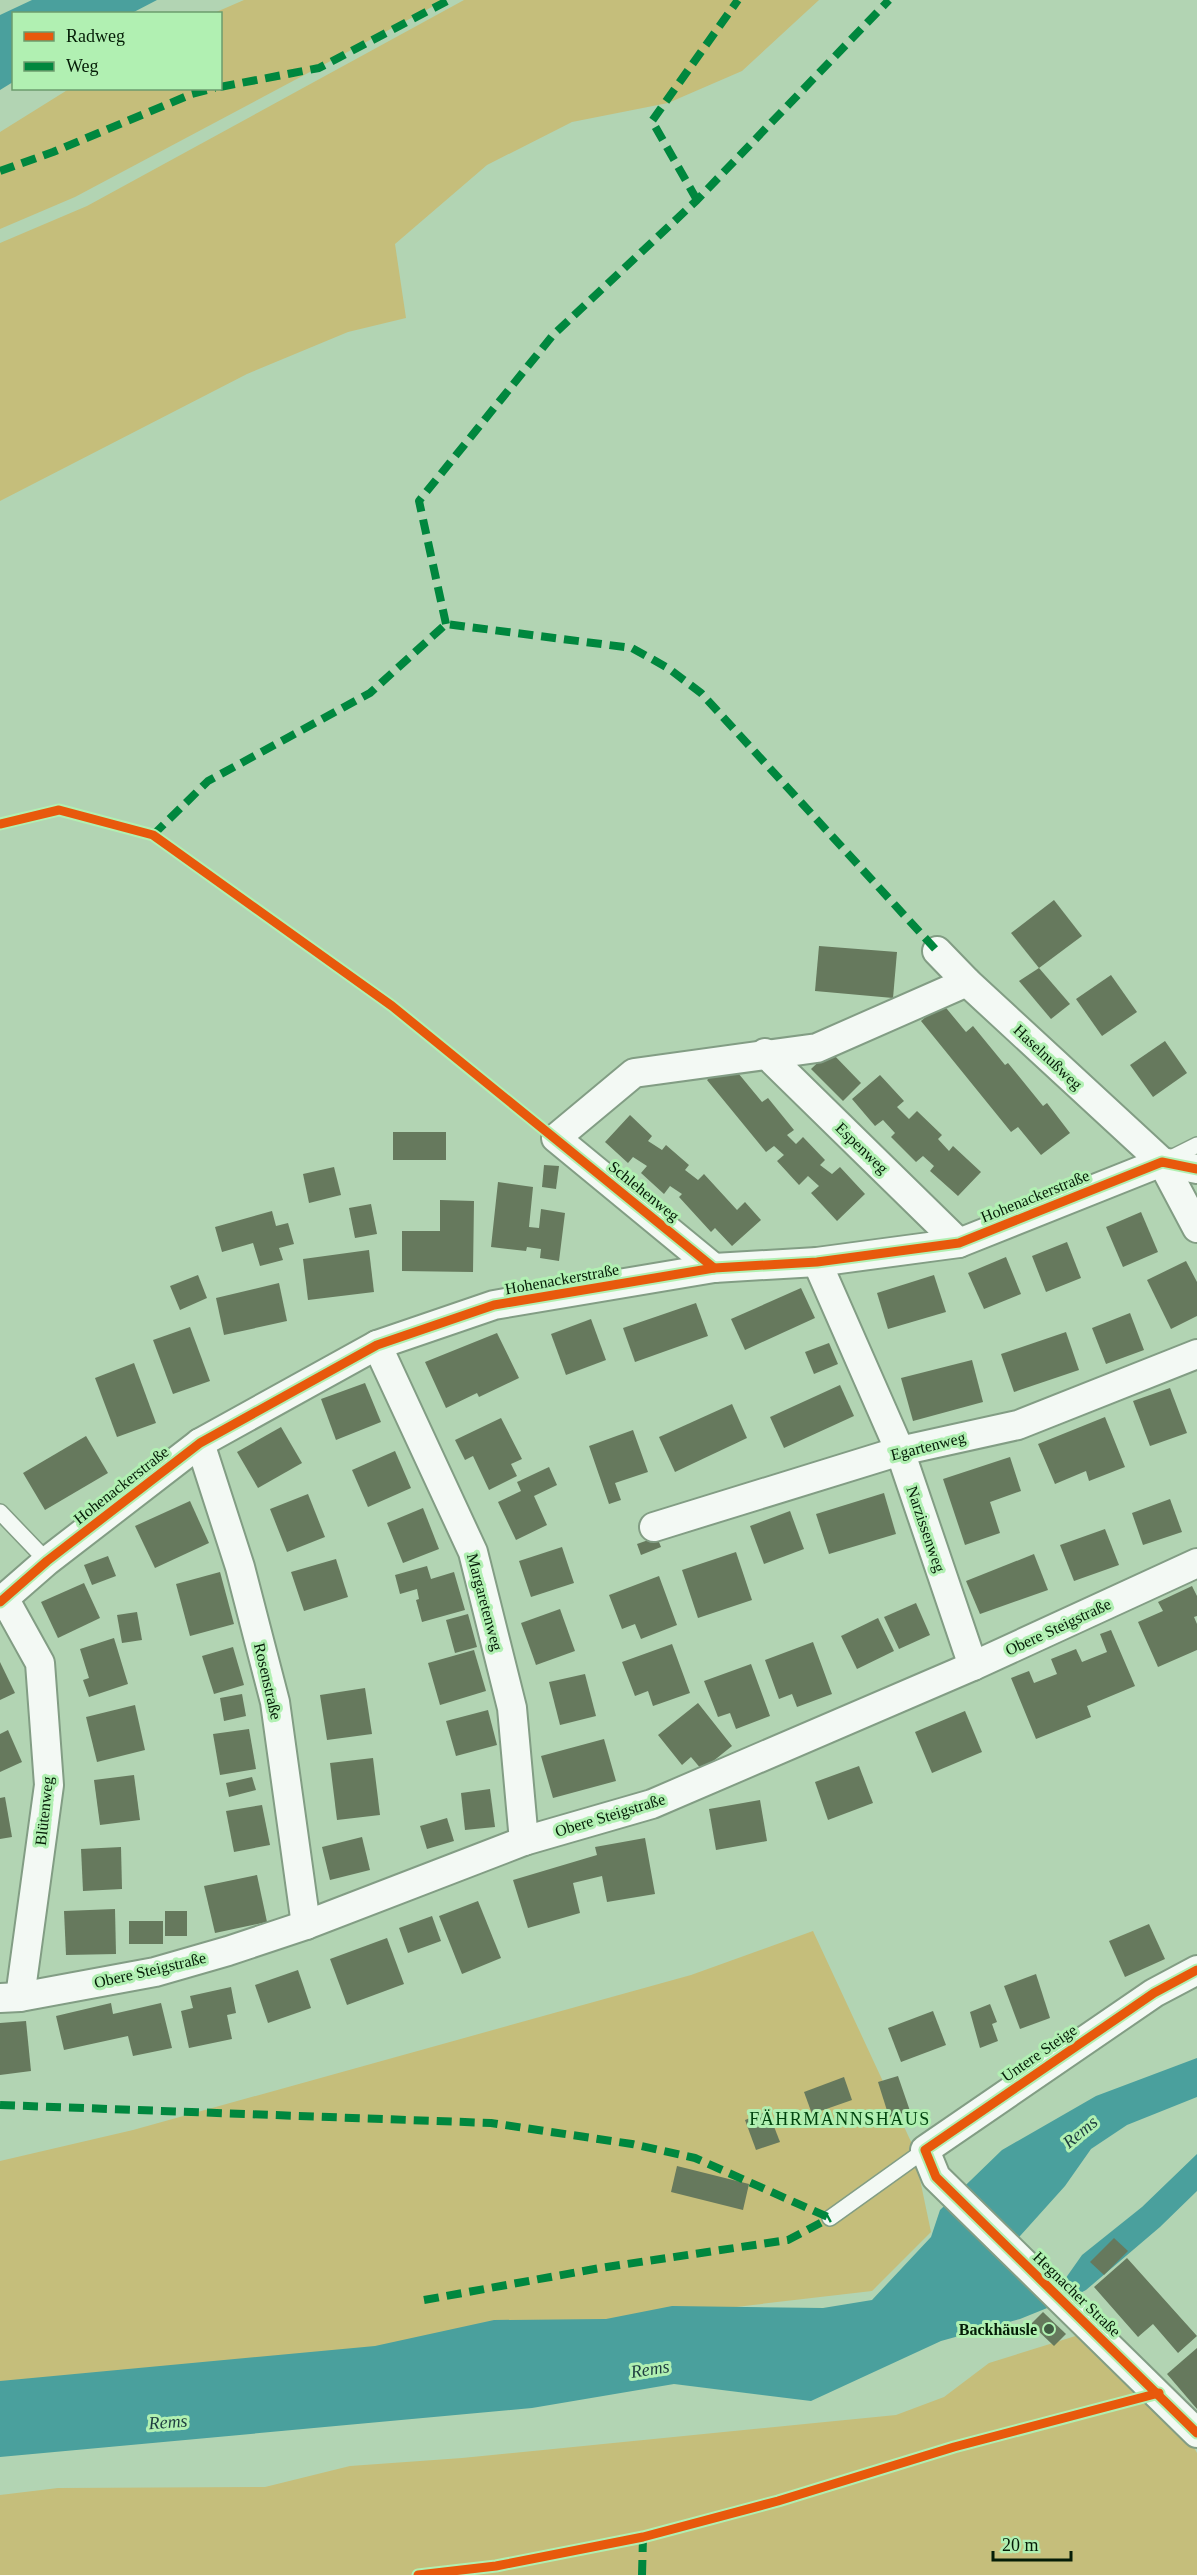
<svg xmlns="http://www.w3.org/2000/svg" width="1197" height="2575" font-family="Georgia,serif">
<rect width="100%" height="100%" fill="#b2d4b3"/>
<g fill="#c5be7b">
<polygon points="244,0 445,0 75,197 0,229 0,132 69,89 220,88 220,14 214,13"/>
<polygon points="464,0 819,0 742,71 668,103 572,122 487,165 395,244 406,318 348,332 247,374 0,501 0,243 87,206"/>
<polygon points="813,1931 913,2146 931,2232 872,2291 0,2393 0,2161 133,2130 691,1975"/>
<polygon points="1082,2334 1182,2426 1197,2453 1197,2575 0,2575 0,2495 58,2488 265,2487 350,2466 462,2458 896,2415 944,2397 989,2363"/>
</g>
<g fill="#4aa09d">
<polygon points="32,0 157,0 132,13 14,14 13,82 0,90 0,15"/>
<polygon points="1197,2058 1197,2097 1127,2125 1091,2149 1065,2186 1002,2256 1039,2294 1063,2282 1082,2255 1142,2207 1197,2154 1197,2191 1160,2227 1086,2290 1067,2300 1020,2319 941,2341 811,2401 674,2384 532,2408 0,2457 0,2381 375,2346 494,2320 606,2319 672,2306 823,2308 872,2300 931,2237 940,2210 1002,2150 1096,2096"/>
</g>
<g fill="#66795d">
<polygon points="1054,900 1082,936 1039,968 1011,933"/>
<polygon points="819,946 897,952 893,998 815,991"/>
<polygon points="1039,968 1070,1004 1051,1019 1019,981"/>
<polygon points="1111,975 1137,1012 1102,1036 1076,999"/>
<polygon points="942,1003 966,1032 973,1026 1005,1065 1008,1063 1043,1106 1047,1103 1070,1133 1041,1155 1018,1127 1011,1132 921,1021"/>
<polygon points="1165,1041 1187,1073 1153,1097 1130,1065"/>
<polygon points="830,1051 861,1083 843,1101 811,1069"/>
<polygon points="729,1062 762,1102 768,1098 794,1130 787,1135 796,1144 803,1137 825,1160 820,1165 832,1174 840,1167 865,1194 837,1221 811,1193 819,1186 808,1176 799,1185 777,1161 784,1155 774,1146 766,1152 707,1080"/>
<polygon points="880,1075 904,1101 897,1107 909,1119 917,1111 942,1135 938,1139 949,1151 953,1146 981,1172 958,1196 930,1171 934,1166 923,1156 916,1162 891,1137 895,1133 883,1120 875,1126 852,1099"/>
<polygon points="630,1115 652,1136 648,1141 662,1150 666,1145 689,1165 685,1170 698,1180 704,1174 737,1210 745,1202 761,1220 732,1246 715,1228 711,1232 679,1197 682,1194 670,1186 664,1194 641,1173 647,1166 633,1157 628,1163 605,1142"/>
<rect x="393" y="1132" width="53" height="28"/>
<polygon points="544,1165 559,1166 556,1189 542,1187"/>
<polygon points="334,1167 341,1195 309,1203 303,1174"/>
<polygon points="498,1182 533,1187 529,1227 539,1228 541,1209 565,1213 559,1261 540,1258 541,1249 527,1247 526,1251 491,1247"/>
<polygon points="440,1200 474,1201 473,1272 402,1271 402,1231 440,1231"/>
<polygon points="371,1204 377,1234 355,1238 349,1208"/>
<polygon points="272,1211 276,1226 288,1223 294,1244 279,1248 283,1260 260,1266 253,1243 222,1252 215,1227"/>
<polygon points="1141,1212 1158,1252 1123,1267 1106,1227"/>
<polygon points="1067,1242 1081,1278 1046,1292 1032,1256"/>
<polygon points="369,1250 374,1292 308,1300 303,1259"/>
<polygon points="1006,1257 1021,1294 984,1309 968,1273"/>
<polygon points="1186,1261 1197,1282 1197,1316 1171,1329 1147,1280"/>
<polygon points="198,1275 207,1298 180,1310 170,1286"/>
<polygon points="934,1275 946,1312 888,1329 877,1293"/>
<polygon points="279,1283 287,1321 224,1335 216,1298"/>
<polygon points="801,1288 815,1318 745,1350 731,1319"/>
<polygon points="696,1303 708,1336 635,1362 623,1328"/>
<polygon points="1130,1313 1144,1350 1106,1364 1092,1328"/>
<polygon points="591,1319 606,1360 566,1375 551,1334"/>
<polygon points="190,1327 210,1381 173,1394 153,1340"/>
<polygon points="1066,1332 1079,1370 1014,1392 1001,1354"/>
<polygon points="497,1333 519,1378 479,1397 477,1393 446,1408 425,1362"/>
<polygon points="829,1343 838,1364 814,1374 805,1352"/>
<polygon points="972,1360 983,1402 913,1421 901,1378"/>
<polygon points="134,1363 156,1423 117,1437 95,1378"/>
<polygon points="365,1383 381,1422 336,1440 321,1399"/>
<polygon points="840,1385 854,1416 784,1448 770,1417"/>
<polygon points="1170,1388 1187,1433 1150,1446 1133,1401"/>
<polygon points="732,1404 747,1438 675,1472 659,1437"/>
<polygon points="1105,1417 1125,1467 1089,1481 1086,1471 1055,1484 1038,1444"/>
<polygon points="501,1418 522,1459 511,1464 517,1476 489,1490 473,1456 465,1460 455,1440"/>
<polygon points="281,1427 302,1463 258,1488 237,1452"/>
<polygon points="633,1430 648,1472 615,1483 621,1500 609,1504 589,1446"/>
<polygon points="86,1436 108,1473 45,1510 23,1473"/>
<polygon points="395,1451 411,1488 368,1507 352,1470"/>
<polygon points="1010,1457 1021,1491 990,1502 1000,1533 965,1545 943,1479"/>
<polygon points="549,1467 557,1485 534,1496 547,1525 516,1540 498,1502 521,1491 517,1482"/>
<polygon points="884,1493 896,1534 829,1554 816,1514"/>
<polygon points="308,1494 325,1537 287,1552 270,1509"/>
<polygon points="1170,1499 1182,1532 1143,1545 1132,1513"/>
<polygon points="190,1501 209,1543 155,1568 135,1526"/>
<polygon points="423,1508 439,1549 403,1563 387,1523"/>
<polygon points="790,1511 804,1549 764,1564 750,1526"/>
<polygon points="1105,1529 1119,1565 1074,1581 1060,1545"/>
<polygon points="657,1537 661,1547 641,1555 637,1544"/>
<polygon points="562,1547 574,1583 531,1597 519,1561"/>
<polygon points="736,1552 752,1600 698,1618 682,1570"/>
<polygon points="1034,1554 1048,1590 980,1614 966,1581"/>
<polygon points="108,1556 116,1576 92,1585 84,1565"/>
<polygon points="336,1559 348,1597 304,1611 291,1572"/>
<polygon points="427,1566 431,1579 454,1572 465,1610 422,1622 416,1600 419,1599 417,1589 400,1594 395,1575"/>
<polygon points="220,1572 234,1624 190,1636 176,1584"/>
<polygon points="659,1576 677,1625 641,1639 635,1624 622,1629 609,1595"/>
<polygon points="84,1583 100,1618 58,1638 41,1602"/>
<polygon points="1192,1586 1197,1596 1197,1616 1194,1617 1197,1624 1197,1650 1158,1667 1138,1622 1163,1611 1158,1602"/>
<polygon points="916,1603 930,1635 899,1649 884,1617"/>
<polygon points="560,1609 575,1651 536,1665 521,1623"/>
<polygon points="137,1612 142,1640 122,1643 117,1615"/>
<polygon points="468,1614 477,1647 455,1653 446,1620"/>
<polygon points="878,1618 894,1651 857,1669 841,1636"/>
<polygon points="1111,1630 1135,1686 1087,1706 1091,1717 1036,1739 1011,1678 1029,1671 1034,1683 1057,1674 1051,1659 1076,1649 1082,1662 1107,1652 1100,1634"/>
<polygon points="114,1638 128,1684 89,1697 83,1680 89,1678 80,1649"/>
<polygon points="813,1642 832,1694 797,1707 792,1694 779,1699 765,1660"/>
<polygon points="672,1644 690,1693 653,1706 648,1691 635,1696 622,1662"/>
<polygon points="233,1647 244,1685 214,1694 202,1656"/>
<polygon points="474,1650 486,1691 440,1705 428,1663"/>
<polygon points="0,1662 15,1693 0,1700"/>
<polygon points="751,1664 770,1716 736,1729 730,1713 718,1717 704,1681"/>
<polygon points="585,1674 596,1716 560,1725 549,1682"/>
<polygon points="365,1688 372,1734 327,1740 320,1695"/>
<polygon points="242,1694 246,1716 224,1721 220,1698"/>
<polygon points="698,1703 732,1746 702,1770 691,1757 682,1765 658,1735"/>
<polygon points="135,1705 145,1750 97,1762 86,1717"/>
<polygon points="488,1710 497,1745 456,1756 446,1721"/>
<polygon points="965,1711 982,1752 932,1773 915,1732"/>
<polygon points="249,1729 256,1769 220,1775 213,1734"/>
<polygon points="8,1730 22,1762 0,1772 0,1734"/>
<polygon points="604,1739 616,1781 553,1798 541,1756"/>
<polygon points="373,1758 380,1815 337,1820 330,1763"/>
<polygon points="859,1766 873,1803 828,1820 815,1782"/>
<polygon points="134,1775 140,1820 100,1825 94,1780"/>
<polygon points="252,1777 256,1790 229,1797 226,1783"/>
<polygon points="490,1789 495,1827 465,1830 461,1793"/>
<polygon points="5,1797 12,1837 0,1839 0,1798"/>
<polygon points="760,1800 767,1841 716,1850 709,1809"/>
<polygon points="262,1805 270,1845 234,1852 226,1811"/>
<polygon points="447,1818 454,1841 427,1849 420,1826"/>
<polygon points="362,1837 370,1870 330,1880 322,1847"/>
<polygon points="645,1838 655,1894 607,1902 602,1876 573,1883 580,1913 528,1928 513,1880 597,1855 595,1847"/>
<polygon points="121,1847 122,1889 83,1891 81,1849"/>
<polygon points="257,1875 267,1922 215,1933 204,1886"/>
<polygon points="478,1901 501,1958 462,1974 439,1916"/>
<polygon points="115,1909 116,1954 66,1955 64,1911"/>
<rect x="165" y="1911" width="22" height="25"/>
<polygon points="432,1916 441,1941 408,1953 399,1928"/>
<rect x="129" y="1921" width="34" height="23"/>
<polygon points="1149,1924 1165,1959 1125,1977 1109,1941"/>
<polygon points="387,1938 404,1984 347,2005 330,1959"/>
<polygon points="298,1970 311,2008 268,2023 255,1985"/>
<polygon points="1036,1974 1050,2018 1020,2029 1004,1986"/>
<polygon points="231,1987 236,2013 227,2015 232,2039 189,2048 181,2011 193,2008 190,1996"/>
<polygon points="111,2003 113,2014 161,2003 172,2048 133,2056 128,2036 64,2050 56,2016"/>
<polygon points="990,2004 997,2022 992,2024 998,2041 980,2048 970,2012"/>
<polygon points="933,2011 946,2045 901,2062 888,2028"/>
<polygon points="26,2021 31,2071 0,2075 0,2023"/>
<polygon points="898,2076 910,2111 889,2117 878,2082"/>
<polygon points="844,2077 852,2100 812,2114 804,2092"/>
<polygon points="768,2111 780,2142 756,2150 745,2120"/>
<polygon points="677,2166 749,2184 743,2210 671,2192"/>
<polygon points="1114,2238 1128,2251 1104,2275 1090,2262"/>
<polygon points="1127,2258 1197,2336 1178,2353 1153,2324 1138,2337 1094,2287"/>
<polygon points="1043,2312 1066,2334 1054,2346 1031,2324"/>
<polygon points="1197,2348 1197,2409 1167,2374"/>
</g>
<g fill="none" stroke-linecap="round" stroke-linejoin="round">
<g stroke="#829d84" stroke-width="18">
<g id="lane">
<polyline points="1165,1161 1197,1145"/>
<polyline points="0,1512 47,1561"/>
<polyline points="830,2218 925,2150"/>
</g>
</g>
<g stroke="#829d84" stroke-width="32">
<g id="street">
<polyline points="937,951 967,982 1162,1162 1197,1228"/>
<polyline points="765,1053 959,1243"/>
<polyline points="817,1262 900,1451 973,1666"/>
<polyline points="714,1268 556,1138 634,1073 817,1048 967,982"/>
<polyline points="377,1345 473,1552 512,1708 524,1841"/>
<polyline points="200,1443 240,1567 275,1702 306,1925"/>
<polyline points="654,1527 900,1451 1018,1425 1197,1354"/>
<polyline points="4,1598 40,1663 49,1785 20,1997"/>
<polyline points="0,1602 47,1561 200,1443 377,1345 494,1305 714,1268 817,1262 959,1243 1162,1162 1197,1169"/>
<polyline points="1197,1970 1154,1993 925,2150 936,2177 1197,2433"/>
<polyline points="0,1998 20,1997 155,1972 228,1951 306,1925 524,1841 652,1804 973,1666 1197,1563"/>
</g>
</g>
<use href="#lane" stroke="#f3f9f4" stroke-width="15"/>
<use href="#street" stroke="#f3f9f4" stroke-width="28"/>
<g stroke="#00873e" stroke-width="8" stroke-dasharray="15 8" stroke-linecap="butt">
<polyline points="220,87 319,68 449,0"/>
<polyline points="0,171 53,152 192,94 215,88"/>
<polyline points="697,200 652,121 738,0"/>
<polyline points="446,624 419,501 553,335 697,200 889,0"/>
<polyline points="153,835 208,781 370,693 446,624 632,648 668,668 701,693 937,951"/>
<polyline points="0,2105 491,2123 632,2144 695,2158 830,2218"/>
<polyline points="424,2300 600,2268 788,2240 830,2218"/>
<polyline points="642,2575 643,2537"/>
</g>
<g stroke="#b1f0b2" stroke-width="13">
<g id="cycleway">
<polyline points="0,824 59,810 153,835 392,1006 714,1268"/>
<polyline points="0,1602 47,1561 200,1443 377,1345 494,1305 714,1268 817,1262 959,1243 1162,1162 1197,1169"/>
<polyline points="1197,1970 1154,1993 925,2150 936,2177 1197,2433"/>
<polyline points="418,2575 496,2566 643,2537 778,2501 954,2447 1159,2393"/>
</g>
</g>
<use href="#cycleway" stroke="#e8590c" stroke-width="9"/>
</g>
<circle fill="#425d43" stroke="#b1f0b2" stroke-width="2" cx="1049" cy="2329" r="6"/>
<g text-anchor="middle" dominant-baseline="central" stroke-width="6" stroke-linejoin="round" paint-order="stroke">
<g font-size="16" fill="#051d07" stroke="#b1f0b2">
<text transform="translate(1048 1057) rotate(43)">Haselnußweg</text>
<text transform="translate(862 1148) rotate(44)">Espenweg</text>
<text transform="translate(644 1191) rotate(39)">Schlehenweg</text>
<text transform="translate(1035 1196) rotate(-22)">Hohenackerstraße</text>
<text transform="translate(562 1279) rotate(-10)">Hohenackerstraße</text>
<text transform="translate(928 1446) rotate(-14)">Egartenweg</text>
<text transform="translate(121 1485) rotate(-38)">Hohenackerstraße</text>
<text transform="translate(926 1529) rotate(71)">Narzissenweg</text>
<text transform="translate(485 1602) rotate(75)">Margaretenweg</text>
<text transform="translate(1058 1627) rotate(-25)">Obere Steigstraße</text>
<text transform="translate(268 1681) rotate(77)">Rosenstraße</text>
<text transform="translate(44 1811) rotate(-84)">Blütenweg</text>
<text transform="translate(610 1815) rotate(-17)">Obere Steigstraße</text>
<text transform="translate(150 1970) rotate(-13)">Obere Steigstraße</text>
<text transform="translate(1039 2053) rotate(-35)">Untere Steige</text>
<text transform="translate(1077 2294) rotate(44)">Hegnacher Straße</text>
</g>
<g font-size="16" font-weight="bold" fill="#051d07" stroke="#b1f0b2" text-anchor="end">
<text x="1037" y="2329">Backhäusle</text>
</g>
<g font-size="18" letter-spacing="1.5" fill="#00440e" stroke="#b1f0b2">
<text x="840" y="2119">FÄHRMANNSHAUS</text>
</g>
<g font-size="18" font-style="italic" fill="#1e3d40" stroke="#b1f0b2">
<text transform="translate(1080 2132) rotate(-40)">Rems</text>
<text transform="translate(650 2369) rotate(-9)">Rems</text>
<text transform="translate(168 2422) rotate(-4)">Rems</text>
</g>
</g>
<rect x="12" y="12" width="210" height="78" fill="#b1f0b2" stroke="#6c9c6e" stroke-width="1.5"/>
<rect x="24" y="32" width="30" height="9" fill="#e8590c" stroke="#6c9c6e" stroke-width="1.5"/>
<text x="66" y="42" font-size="18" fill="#051d07">Radweg</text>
<rect x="24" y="62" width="30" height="9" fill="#00873e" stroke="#6c9c6e" stroke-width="1.5"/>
<text x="66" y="72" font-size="18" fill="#051d07">Weg</text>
<path d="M993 2551v9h78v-9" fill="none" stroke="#051d07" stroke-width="3"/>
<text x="1002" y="2551" font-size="18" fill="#051d07" stroke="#b1f0b2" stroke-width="4.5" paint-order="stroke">20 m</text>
</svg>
